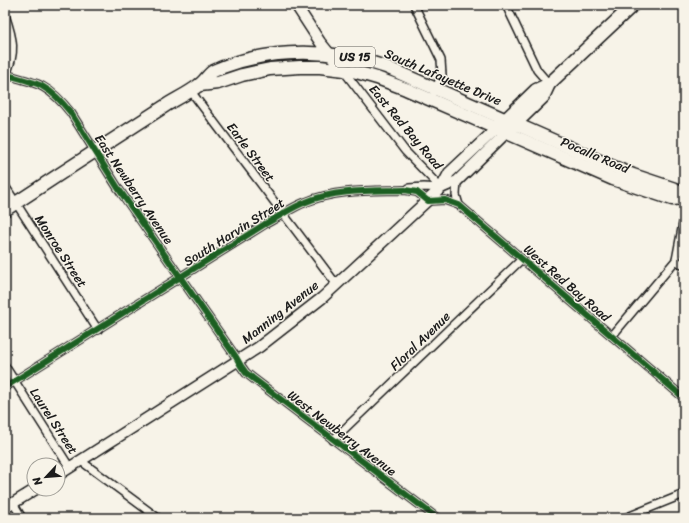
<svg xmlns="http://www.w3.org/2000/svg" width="689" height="523" font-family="Sriracha,sans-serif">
<rect width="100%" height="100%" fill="#f7f3e8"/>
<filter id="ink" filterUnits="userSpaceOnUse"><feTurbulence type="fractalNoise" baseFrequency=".025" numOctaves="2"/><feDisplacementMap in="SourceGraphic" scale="8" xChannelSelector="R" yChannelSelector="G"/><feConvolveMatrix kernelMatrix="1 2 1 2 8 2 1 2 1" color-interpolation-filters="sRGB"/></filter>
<g filter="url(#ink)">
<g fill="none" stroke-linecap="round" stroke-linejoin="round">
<g stroke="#1c1c1c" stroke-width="10">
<g id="street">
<polyline points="414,5 441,60 442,75 434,92"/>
<polyline points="506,5 537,70 549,84"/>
<path d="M 5,15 C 13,38 17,53 5,76"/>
<polyline points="343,70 405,151 441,188"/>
<path d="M 6,75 C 39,83 49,85 71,113 L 118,188 L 236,357 L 241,366 L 246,373 L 437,518"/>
<polyline points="190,90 337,285"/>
<polyline points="457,181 456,195 459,205"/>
<polyline points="5,186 98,330"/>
<polyline points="409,188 424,187 441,188"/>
<polyline points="676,260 684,266"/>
<polyline points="612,336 676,260 684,218"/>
<polyline points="5,366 70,468"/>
<path d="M 5,387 L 265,224 C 279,217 292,207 306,202 C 337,189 372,191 405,190 L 417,192 L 428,201 L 445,200 L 459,205 L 684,398"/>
<polyline points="333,440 522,259"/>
<polyline points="81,461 158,518"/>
<polyline points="13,503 22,518"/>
<polyline points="625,518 684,494"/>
</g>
</g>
<g stroke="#1c1c1c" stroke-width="13">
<g id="secondary">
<polyline points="296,5 320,42 342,69"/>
<polyline points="441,188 449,173 497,128"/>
<polyline points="58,475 259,347 322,298 441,188 457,181 507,132"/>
<polyline points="5,508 36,489"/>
</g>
</g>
<g stroke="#1c1c1c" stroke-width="15">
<g id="primary">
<polyline points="200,85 218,83 242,75 270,69 300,67 320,67 353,71 377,78 406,89 613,179 672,199 684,198"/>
<polyline points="501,124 536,90 549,84 633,5"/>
<polyline points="511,128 543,97 549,84"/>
<path d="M 5,210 C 58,175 112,140 165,106 C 176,99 189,93 199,85 C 204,82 207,76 212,72 C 215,70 219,69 223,67 C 276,47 333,49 386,67 L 609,165 L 633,175 L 675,189 L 684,195"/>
</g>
</g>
<use href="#street" stroke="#f7f3e8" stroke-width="7"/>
<use href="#secondary" stroke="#f7f3e8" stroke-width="10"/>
<use href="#primary" stroke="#f7f3e8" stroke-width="12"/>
<g stroke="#f7f3e8" stroke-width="8">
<g id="cycleway">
<path d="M 5,76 L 6,75 C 39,83 49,85 71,113 L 118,188 L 236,357 L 241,366 L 246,373 L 437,518"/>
<path d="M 5,387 L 265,224 C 279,217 292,207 306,202 C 337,189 372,191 405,190 L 417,192 L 428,201 L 445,200 L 459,205 L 684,398"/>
</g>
</g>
<use href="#cycleway" stroke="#1b5e20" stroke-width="6"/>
</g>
</g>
<g text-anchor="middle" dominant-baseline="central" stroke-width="3" stroke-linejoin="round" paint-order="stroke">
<rect fill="#f7f3e8" stroke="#5e5c59" stroke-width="1" x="335" y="47" width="40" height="20" rx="3"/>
<g font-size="12" font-weight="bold" fill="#1c1c1c">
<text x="355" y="57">US 15</text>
</g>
<g font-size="13" fill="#1c1c1c" stroke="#f7f3e8">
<text transform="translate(443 77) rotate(23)">South Lafayette Drive</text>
<text transform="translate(406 127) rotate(50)">East Red Bay Road</text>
<text transform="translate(251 152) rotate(53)">Earle Street</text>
<text transform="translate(595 155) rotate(23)">Pocalla Road</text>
<text transform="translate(134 189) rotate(56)">East Newberry Avenue</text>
<text transform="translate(234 232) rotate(-32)">South Harvin Street</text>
<text transform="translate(61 251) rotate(57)">Monroe Street</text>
<text transform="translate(567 283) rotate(41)">West Red Bay Road</text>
<text transform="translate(280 312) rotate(-38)">Manning Avenue</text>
<text transform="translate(420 341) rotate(-44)">Floral Avenue</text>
<text transform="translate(54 421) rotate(57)">Laurel Street</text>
<text transform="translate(342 433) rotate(37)">West Newberry Avenue</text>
</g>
</g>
<rect width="689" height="523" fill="none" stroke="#f7f3e8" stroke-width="20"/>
<rect x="10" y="10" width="669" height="503" fill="none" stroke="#1c1c1c" stroke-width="1.5" filter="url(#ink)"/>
<g transform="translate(46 477) rotate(244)"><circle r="19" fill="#f7f3e8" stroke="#9f9d96"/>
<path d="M0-3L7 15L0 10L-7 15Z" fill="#1c1c1c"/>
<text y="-6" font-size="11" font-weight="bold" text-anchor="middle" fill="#1c1c1c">N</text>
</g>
</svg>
